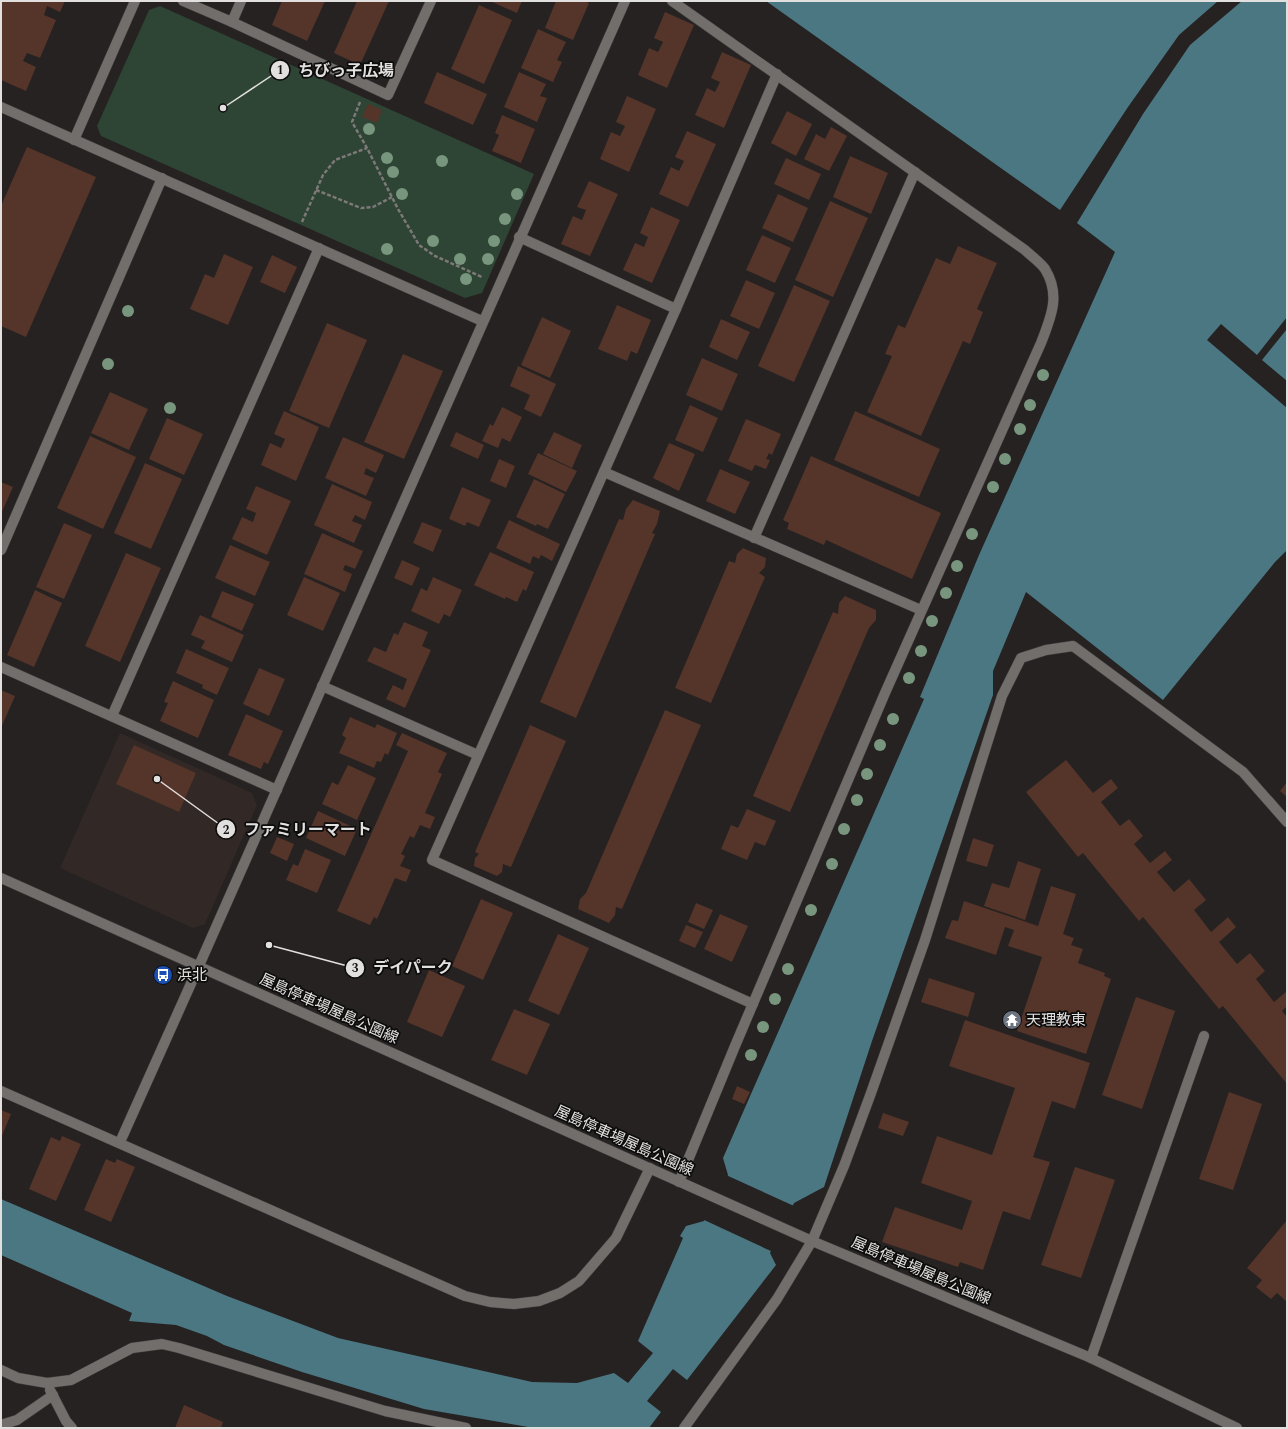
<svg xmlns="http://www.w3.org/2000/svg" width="1288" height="1429" font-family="Spectral,'Noto Sans JP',serif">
<rect width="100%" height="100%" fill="#252221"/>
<polygon fill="#322825" points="120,733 252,793 257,805 205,924 193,928 60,868"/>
<polygon fill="#2e4434" points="160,6 534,174 482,293 465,298 101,136 97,126 149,10"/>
<g fill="#4b7783">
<polygon points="766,1 1218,1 1179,35 1128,107 1060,210"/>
<polygon points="1242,1 1287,1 1287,317 1257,355 1221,324 1207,340 1287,408 1287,550 1275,562 1163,700 1026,592 993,671 993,695 872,1041 824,1187 794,1203 770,1253 776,1265 687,1380 673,1369 647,1401 661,1412 649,1428 534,1428 424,1409 302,1372 224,1345 207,1336 176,1325 129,1321 132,1313 1,1255 1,1199 227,1296 338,1338 532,1382 577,1383 614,1373 628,1383 653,1353 638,1341 683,1238 680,1236 686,1226 704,1221 728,1175 723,1158 924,699 920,697 979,555 1115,252 1077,223 1143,114 1190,45"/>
<polygon points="1287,329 1287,381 1262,360"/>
</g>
<polygon fill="#252221" points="726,1175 794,1206 773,1252 702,1219"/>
<g fill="#553429">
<polygon points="1,1 65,1 60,12 47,6 44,15 56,20 40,58 27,53 23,61 36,67 26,91 1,80"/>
<polygon points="282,1 325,1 307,41 272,25"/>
<polygon points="357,1 389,1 360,65 334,53"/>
<polygon points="490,1 522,1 517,13"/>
<polygon points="556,1 584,1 589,3 573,40 545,28"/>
<polygon points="479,5 512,20 484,84 451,69"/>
<polygon points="665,12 694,25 667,88 638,75 649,48 658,52 663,42 654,38"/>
<polygon points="538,29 566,42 557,60 562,62 553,82 521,68"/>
<polygon points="722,52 751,65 724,128 695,115 707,88 715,92 720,82 711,78"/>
<polygon points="437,72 487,94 473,125 424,103"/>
<polygon points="519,72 546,84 540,96 547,98 537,122 504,107"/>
<polygon points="627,96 656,109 629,172 600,159 611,132 620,136 625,126 616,122"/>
<polygon points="368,104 382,110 377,123 362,117"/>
<polygon points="787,111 812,124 796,156 771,143"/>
<polygon points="502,115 535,129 521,163 492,151 499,135 495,133"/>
<polygon points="831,127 847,136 829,171 804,159 816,134 825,139"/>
<polygon points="687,131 716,144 688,207 659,194 671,167 679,171 684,161 675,157"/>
<polygon points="27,147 96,177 26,337 1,326 1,206"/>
<polygon points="850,156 888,173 871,214 833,197"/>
<polygon points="786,158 821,174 809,200 774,184"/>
<polygon points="589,181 618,194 590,256 561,244 573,216 582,220 586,210 577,207"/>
<polygon points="778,194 808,208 793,242 762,228"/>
<polygon points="830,201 868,218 833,297 795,280"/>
<polygon points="651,207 680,220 652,283 623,270 635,243 644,247 648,237 640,233"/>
<polygon points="762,235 791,248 775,283 746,270"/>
<polygon points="958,246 997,263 977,309 983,312 970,344 963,341 921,436 867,412 892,356 885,354 898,325 905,328 936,258 950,264"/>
<polygon points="224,254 253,267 228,325 190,309 205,274 214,278"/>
<polygon points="272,255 297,267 285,293 260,282"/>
<polygon points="746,280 775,293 759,329 730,316"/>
<polygon points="794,285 830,301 794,382 758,366"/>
<polygon points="617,305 651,320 637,354 631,351 627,361 598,349"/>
<polygon points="542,317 571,331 550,378 521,365"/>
<polygon points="721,319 750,332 737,360 709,347"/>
<polygon points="327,323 367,340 329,428 289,411"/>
<polygon points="403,354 443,371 404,459 364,442"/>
<polygon points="702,358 738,374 722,411 686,395"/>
<polygon points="518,366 556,384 541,417 524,409 530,395 510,386"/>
<polygon points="110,392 148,409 129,450 91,433"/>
<polygon points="690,405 718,418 703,452 675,440"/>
<polygon points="502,407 522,417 510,442 502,438 498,448 482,441 490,424 493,426"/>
<polygon points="284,411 319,427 296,481 261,465 270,443 281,448 285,439 274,434"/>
<polygon points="855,411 940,449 919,497 834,460"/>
<polygon points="167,418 203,434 184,475 149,459"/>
<polygon points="746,419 781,434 772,455 769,453 766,459 770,460 766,469 755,465 752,471 728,461"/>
<polygon points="456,432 484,445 478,459 450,446"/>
<polygon points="554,432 582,445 572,468 543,454"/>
<polygon points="90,436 136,457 103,529 57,508"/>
<polygon points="343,437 384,455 376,473 366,468 364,474 374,478 366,496 325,478"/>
<polygon points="669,443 695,454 679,491 653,478"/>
<polygon points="538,453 577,471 566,492 528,474"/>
<polygon points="811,456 941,513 912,579 826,540 824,545 787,529 789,523 783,520"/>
<polygon points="499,459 515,466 506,488 490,481"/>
<polygon points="145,463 182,479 151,549 114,533"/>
<polygon points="720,469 750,482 735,514 706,501"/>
<polygon points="534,479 565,494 548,529 537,524 536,526 516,517"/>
<polygon points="1,482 13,487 1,514"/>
<polygon points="332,484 372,502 365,520 355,515 352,521 362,525 354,543 314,525"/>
<polygon points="256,486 291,501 267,555 232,539 242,517 253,522 256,513 246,509"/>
<polygon points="462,487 491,500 479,527 467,522 465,526 449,519"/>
<polygon points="633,500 660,511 657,524 652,533 655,534 576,718 540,702 619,519 623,520 626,509"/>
<polygon points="509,520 560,544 552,561 541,555 539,559 533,556 530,564 496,548"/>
<polygon points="422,522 442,530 433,552 413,543"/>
<polygon points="64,523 92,535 64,599 36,587"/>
<polygon points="322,533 363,551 355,569 345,565 343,570 352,574 345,592 304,574"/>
<polygon points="230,545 270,562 255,596 215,578"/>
<polygon points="743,548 766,558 765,567 759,573 765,577 711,703 675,688 729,561 735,563 737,554"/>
<polygon points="490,552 534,572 526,591 523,589 517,602 506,597 505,599 474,585"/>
<polygon points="126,553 161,568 120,662 85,646"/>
<polygon points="402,560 420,568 412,586 394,578"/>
<polygon points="304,577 340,593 323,631 287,615"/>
<polygon points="433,577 462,590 450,617 444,614 439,624 411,611 421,588 427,591"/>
<polygon points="35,590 62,603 34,667 7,655"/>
<polygon points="222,591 254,604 242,631 211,617"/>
<polygon points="845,596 876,610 876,620 869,628 790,812 753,796 833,612 838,614 839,603"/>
<polygon points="200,615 244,635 232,662 201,648 205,641 191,635"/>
<polygon points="404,622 428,632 422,646 431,650 405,708 386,699 393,685 403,690 407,679 367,661 374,647 386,652 394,633 398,635"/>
<polygon points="186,649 229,668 217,695 202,688 203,685 176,673"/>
<polygon points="259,668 285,679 269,716 243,704"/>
<polygon points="173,681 214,700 198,738 160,721 168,703 164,702"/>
<polygon points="1,690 15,696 1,728"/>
<polygon points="665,710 701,725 622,909 616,907 615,915 609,923 578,909 580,899 586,893"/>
<polygon points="246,714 283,731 268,764 264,762 261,769 228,755"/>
<polygon points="350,717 375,728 377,724 397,733 388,755 385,753 381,762 377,761 374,768 339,753 346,738 342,735"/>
<polygon points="530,725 566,741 511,867 503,864 502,872 497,876 474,866 475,858 479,854 475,852"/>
<polygon points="402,733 447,753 438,772 442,774 425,813 435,817 430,829 420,825 414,838 410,836 401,854 405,856 400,866 411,870 406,882 395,878 377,919 374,917 370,925 337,911 408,751 396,745"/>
<polygon points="134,745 196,773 179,812 116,784"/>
<polygon points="1066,760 1093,793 1111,779 1118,788 1101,802 1120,826 1129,819 1143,836 1134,844 1150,863 1165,851 1172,860 1157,872 1174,892 1189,879 1206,900 1194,910 1211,932 1228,917 1236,927 1219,942 1237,964 1250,953 1265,971 1256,979 1274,1002 1287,991 1287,1006 1282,1011 1287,1017 1287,1084 1223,1006 1219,1009 1143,917 1139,921 1083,853 1078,857 1026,792"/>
<polygon points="348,765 376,778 357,820 322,804 332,782 338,785"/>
<polygon points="1287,782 1287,797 1280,791"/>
<polygon points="747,809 776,821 765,846 755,842 747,860 721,849 731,825 738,828"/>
<polygon points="318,811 357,829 345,856 306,838"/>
<polygon points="277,837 294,844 287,861 270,853"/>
<polygon points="973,838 994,845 987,867 966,861"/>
<polygon points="305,849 331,860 317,893 286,880 293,864 298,866"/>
<polygon points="1018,861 1041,869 1025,920 984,906 992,883 1009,888"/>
<polygon points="1051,886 1076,894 1063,934 1074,938 1071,945 1083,949 1078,963 1105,973 1104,976 1111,979 1086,1054 1017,1031 1042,957 1008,946 1014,930 1005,927 996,955 945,938 952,920 958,921 964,901 1038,926"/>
<polygon points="481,899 513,913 483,980 452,966"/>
<polygon points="696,903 713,910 704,929 688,922"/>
<polygon points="720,914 748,926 732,962 704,949"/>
<polygon points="686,925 703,932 695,948 679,941"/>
<polygon points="558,934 589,948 559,1015 528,1001"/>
<polygon points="429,970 465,986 442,1037 407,1022"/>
<polygon points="929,978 975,993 968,1017 921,1002"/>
<polygon points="1136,997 1175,1011 1142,1109 1102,1095"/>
<polygon points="514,1009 550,1024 527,1075 491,1060"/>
<polygon points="965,1020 1090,1063 1075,1109 1052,1101 1033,1157 1050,1162 1030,1220 1003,1211 983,1270 960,1262 958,1267 882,1242 895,1207 962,1230 972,1201 921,1183 937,1136 992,1155 1015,1088 949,1066"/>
<polygon points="737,1086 750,1092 744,1104 732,1099"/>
<polygon points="1229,1092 1262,1104 1233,1190 1199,1179"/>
<polygon points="1,1110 11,1114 1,1138"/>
<polygon points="883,1113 909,1122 903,1136 878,1128"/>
<polygon points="62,1136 81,1144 56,1201 29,1189 51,1137 60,1141"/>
<polygon points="106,1159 115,1163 117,1159 135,1167 111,1222 84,1210"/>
<polygon points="1075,1167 1115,1180 1081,1278 1041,1265"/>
<polygon points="1287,1220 1287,1302 1277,1293 1271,1299 1256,1287 1262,1280 1247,1268"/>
<polygon points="184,1405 223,1422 221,1428 175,1428"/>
</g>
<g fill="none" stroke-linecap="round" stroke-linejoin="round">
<g stroke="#413f3e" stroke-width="11">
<g id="street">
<polyline points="183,1 232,22 388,95 431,1"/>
<path d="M 672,1 L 1025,250 C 1031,256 1040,262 1045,269 C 1061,295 1051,317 1041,343 L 885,693 L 735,1046 L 679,1182"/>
<polyline points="232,22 241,1"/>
<polyline points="1,107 482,321"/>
<polyline points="74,140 135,1"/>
<polyline points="519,237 676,309"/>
<polyline points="604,472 921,610"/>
<polyline points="754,538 915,172"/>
<polyline points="1,550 162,178"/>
<polyline points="1,667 277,790"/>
<polyline points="322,686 478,755"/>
<polyline points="112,716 319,248"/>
<polyline points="753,1004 432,860 676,309 777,74"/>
<polyline points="1,1091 465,1296 490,1302 514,1304 539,1301 560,1293 579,1281 616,1238 650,1168"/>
<path d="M 120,1142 C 291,763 455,381 625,1"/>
<polyline points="1091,1358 1204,1036"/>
<polyline points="1,1370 18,1378 47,1383 71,1380 132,1348 162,1344 179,1348 385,1411 466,1428"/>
<polyline points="50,1390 66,1421 72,1428"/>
<polyline points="1,1425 17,1420 53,1395"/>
<polyline points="684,1428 777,1299 812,1241 844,1166 871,1093 925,940 1002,696 1021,658 1046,650 1073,646 1243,772 1287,822"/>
</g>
</g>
<g stroke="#413f3e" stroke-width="11">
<polyline id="secondary" points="1,878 812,1241 1091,1358 1237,1428"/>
</g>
<g stroke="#7c7978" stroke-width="2.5" stroke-dasharray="4 2" stroke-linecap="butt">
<polyline points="360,102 352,122 367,148 398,209 419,245 435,256 482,277"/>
<polyline points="316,190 361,208 373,207 392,197"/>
<polyline points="302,222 323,175 335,160 367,148"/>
</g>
<use href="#street" stroke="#716e6c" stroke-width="10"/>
<use href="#secondary" stroke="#716e6c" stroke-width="10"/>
</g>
<g fill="#78967e">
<circle cx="369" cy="129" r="6"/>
<circle cx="387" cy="158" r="6"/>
<circle cx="442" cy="161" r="6"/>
<circle cx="393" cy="172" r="6"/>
<circle cx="402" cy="194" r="6"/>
<circle cx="517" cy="194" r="6"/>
<circle cx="505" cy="219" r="6"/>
<circle cx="433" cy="241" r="6"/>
<circle cx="494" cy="241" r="6"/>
<circle cx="387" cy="249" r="6"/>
<circle cx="460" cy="259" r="6"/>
<circle cx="488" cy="259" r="6"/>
<circle cx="466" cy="279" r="6"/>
<circle cx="128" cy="311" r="6"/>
<circle cx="108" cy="364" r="6"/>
<circle cx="1043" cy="375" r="6"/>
<circle cx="1030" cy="405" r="6"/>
<circle cx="170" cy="408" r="6"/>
<circle cx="1020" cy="429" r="6"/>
<circle cx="1005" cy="459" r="6"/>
<circle cx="993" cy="487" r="6"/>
<circle cx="972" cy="534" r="6"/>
<circle cx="957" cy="566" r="6"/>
<circle cx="946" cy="593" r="6"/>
<circle cx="932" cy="621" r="6"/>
<circle cx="921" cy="651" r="6"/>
<circle cx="909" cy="678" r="6"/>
<circle cx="893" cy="719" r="6"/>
<circle cx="880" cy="745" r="6"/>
<circle cx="867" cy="774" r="6"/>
<circle cx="857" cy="800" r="6"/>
<circle cx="844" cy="829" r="6"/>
<circle cx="832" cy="864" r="6"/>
<circle cx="811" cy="910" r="6"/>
<circle cx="788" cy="969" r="6"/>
<circle cx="775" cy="999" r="6"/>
<circle cx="763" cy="1027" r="6"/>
<circle cx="751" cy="1055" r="6"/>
</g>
<defs>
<g id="bus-disc" transform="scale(1)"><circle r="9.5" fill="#1a4fb4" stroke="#0d0c0c"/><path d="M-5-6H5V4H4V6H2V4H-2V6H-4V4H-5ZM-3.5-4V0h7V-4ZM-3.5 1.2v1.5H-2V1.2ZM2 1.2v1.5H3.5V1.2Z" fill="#fff"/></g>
<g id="temple-disc" transform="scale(1)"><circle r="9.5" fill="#6b7280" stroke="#0d0c0c"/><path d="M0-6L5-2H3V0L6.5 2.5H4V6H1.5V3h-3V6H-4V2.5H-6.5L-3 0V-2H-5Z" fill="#fff"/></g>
</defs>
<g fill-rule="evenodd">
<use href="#bus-disc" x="163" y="975"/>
<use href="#temple-disc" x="1012" y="1020"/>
</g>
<g text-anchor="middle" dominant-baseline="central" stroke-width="3.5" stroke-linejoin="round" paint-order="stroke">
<g font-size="15" fill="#e2e0df" stroke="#0d0c0c" text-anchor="start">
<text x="177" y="975">浜北</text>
<text x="1026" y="1020">天理教東</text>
</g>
<g font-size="15" fill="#e2e0df" stroke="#0d0c0c">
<text transform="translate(329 1009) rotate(24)">屋島停車場屋島公園線</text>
<text transform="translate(624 1141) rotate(24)">屋島停車場屋島公園線</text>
<text transform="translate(921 1271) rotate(23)">屋島停車場屋島公園線</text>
</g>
</g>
<path fill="none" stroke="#e2e0df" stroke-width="1.5" d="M223 108L280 70M157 779L226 829M269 945L355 968"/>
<g fill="#e2e0df" stroke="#0d0c0c" stroke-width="1.5">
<circle cx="223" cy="108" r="4"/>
<circle cx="157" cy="779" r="4"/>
<circle cx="269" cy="945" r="4"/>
<circle cx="280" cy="70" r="10"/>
<circle cx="226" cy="829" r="10"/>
<circle cx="355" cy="968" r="10"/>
</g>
<g font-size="12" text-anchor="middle" font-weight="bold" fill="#111">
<text x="280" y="74">1</text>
<text x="226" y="834">2</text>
<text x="355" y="972">3</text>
</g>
<g font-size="16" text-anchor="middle" font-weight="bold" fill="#e2e0df" stroke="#0d0c0c" stroke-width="3.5" stroke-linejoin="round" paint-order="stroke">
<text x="346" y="76">ちびっ子広場</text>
<text x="308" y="835">ファミリーマート</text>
<text x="413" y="973">デイパーク</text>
</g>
<rect width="1288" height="1429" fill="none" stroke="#e2e0df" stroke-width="4"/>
</svg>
